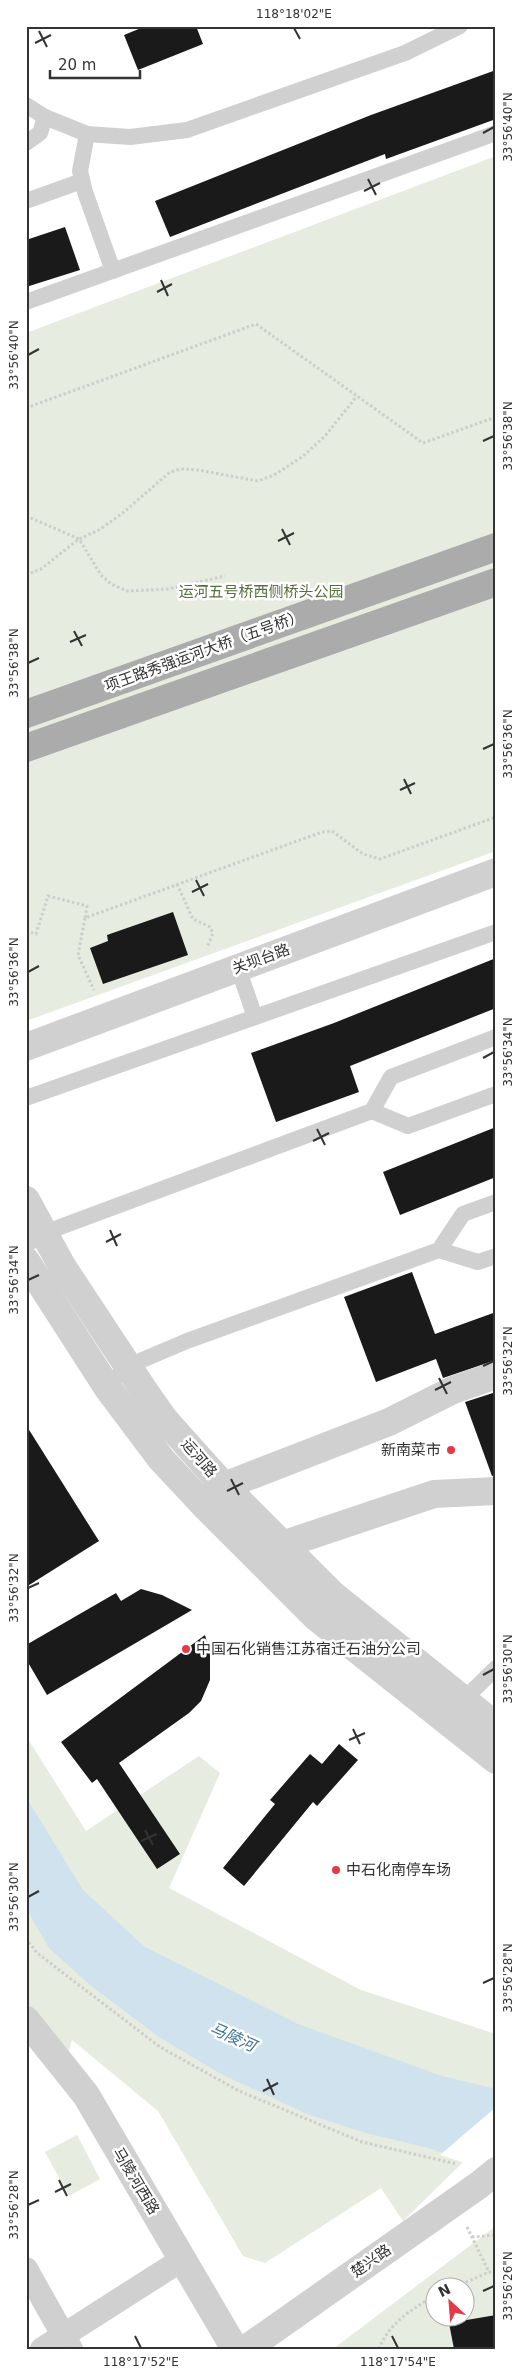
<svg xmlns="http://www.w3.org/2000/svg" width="522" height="2375" font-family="'DejaVu Sans','Noto Sans SC',sans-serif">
<rect width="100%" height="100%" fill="#fff"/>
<g fill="#e6ecdf" fill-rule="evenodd">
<polygon points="496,156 496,851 26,1021 26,333"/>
<polygon points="26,1736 86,1831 199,1756 220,1773 169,1888 361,1990 496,2034 496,2130 403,2221 381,2188 265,2263 243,2256 158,2111 72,2040 68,2055 28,2004"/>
<polygon points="77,2135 100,2179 69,2196 45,2152"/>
<path d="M 496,2226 L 496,2349 L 333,2349 ZM 434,2288 L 464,2288 L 464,2318 L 434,2318 Z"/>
</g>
<polygon fill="#cfe2ee" points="26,1797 83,1890 145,1947 298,2024 442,2076 496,2089 496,2171 432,2149 366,2133 307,2114 221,2074 159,2037 90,1985 49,1948 26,1908"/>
<polygon fill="#fff" points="496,2107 496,2173 440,2155"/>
<g fill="#1a1a1a">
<polygon points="146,26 196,26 203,44 138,70 124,35"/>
<polygon points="496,70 496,119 386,159 385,154 170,237 155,201 371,115"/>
<polygon points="65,227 80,270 26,287 26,240"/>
<polygon points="173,912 188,955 103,984 90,948 108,941 107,935"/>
<polygon points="496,958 496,1008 350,1066 359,1092 276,1122 251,1053 334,1023"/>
<polygon points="496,1127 496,1177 400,1215 383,1172"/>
<polygon points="412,1272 435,1334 496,1312 496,1360 443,1378 436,1359 376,1382 344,1297"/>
<polygon points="496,1392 496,1475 492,1476 465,1402"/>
<polygon points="26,1425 99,1541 26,1587"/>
<polygon points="141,1589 162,1595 192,1610 47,1695 26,1659 26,1645 116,1593 121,1601"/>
<polygon points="205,1635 210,1653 210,1680 201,1701 189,1713 119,1763 180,1854 157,1869 97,1779 92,1783 61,1742"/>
<polygon points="339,1744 358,1760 317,1806 313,1802 244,1886 223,1868 275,1804 270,1800 310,1754 322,1764"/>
<polygon points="496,2315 496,2349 454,2349 449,2323"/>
</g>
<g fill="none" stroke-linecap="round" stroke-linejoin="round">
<g stroke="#cdcdcd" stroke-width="3" stroke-dasharray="2.5 2.5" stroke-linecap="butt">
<polyline points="26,408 256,324 423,443 496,417"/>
<polyline points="26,516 79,539 101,575 111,584 127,591 168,589 225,576"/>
<polyline points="26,575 41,569 79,539 99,530 124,512 170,472 181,469 198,470 258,481 274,475 302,457 325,436 357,396"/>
<polyline points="177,884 193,919 210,927 213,933 207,948"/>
<polyline points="85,918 78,955 94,990"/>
<polyline points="26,931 36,934 48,896 87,906 85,918 322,832 332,831 363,854 380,859 496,817"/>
<polyline points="26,1938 37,1953 160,2047 239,2091 362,2142 457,2164"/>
<polyline points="467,2227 489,2272"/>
<polyline points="472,2237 496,2235"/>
<polyline points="452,2288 489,2272 496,2273"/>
<path d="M 379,2349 C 388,2324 412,2309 434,2296"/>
</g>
<g stroke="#d0d0d0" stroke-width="16">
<polyline points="26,105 45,117 87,134 130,137 187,130 405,53 460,26"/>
<polyline points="87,134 80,171 85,192 113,271"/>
<polyline points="26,143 40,133 45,117"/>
<polyline points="26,201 82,181"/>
<polyline points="26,302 496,133"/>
<polyline points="238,968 255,1017"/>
<polyline points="26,1098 496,932"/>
<polyline points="372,1111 408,1126 496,1094"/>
<polyline points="26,1245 44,1233 372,1111 391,1077 496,1037"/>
<polyline points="439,1250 478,1262 496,1256"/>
<polyline points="107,1387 128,1366 187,1341 439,1250 463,1214 496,1202"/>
<polyline points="457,1706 496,1668"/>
</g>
<g stroke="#d0d0d0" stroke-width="24">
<polyline points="26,2269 71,2349"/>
<polyline points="42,2349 183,2259"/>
</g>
<g stroke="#d0d0d0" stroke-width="28">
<polyline points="26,1047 496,872"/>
<polyline points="208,1501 224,1486 389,1422 453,1390 496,1375"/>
<polyline points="267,1559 282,1545 434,1494 496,1491"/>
<polyline points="26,2020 86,2095 235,2349"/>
</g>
<g stroke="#d0d0d0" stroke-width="28">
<polyline points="26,1200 62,1266 143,1389 164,1419 224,1486 333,1595 496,1726"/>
<polyline points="26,1261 107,1387 161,1459 204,1505 316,1617 496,1760"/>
<polyline points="246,2349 479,2185 496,2171"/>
</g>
<g stroke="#ababab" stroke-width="28">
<polyline points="26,714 496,547"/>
<polyline points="26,748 496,582"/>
</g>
</g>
<path fill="none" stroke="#333" stroke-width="2" d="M 294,28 L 300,39M 39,31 L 47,47M 35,43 L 51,35M 483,133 L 494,127M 368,179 L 376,195M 364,191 L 380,183M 161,280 L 168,296M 157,292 L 172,284M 28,355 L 39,349M 483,441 L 494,436M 282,529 L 290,545M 278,541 L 294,533M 74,631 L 82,646M 70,642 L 86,635M 28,663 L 39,658M 483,749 L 494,744M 404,779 L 411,794M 400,790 L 415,783M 196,880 L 204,896M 192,892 L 208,884M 28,972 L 39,966M 483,1058 L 494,1052M 317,1129 L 325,1145M 313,1141 L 329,1133M 110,1230 L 117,1246M 106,1242 L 121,1234M 28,1280 L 39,1275M 483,1366 L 494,1361M 439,1378 L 447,1394M 435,1390 L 451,1382M 231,1479 L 239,1495M 227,1491 L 243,1483M 28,1588 L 39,1583M 483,1675 L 494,1669M 353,1729 L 360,1744M 349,1740 L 365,1733M 145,1830 L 153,1845M 141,1841 L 157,1834M 28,1897 L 39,1891M 483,1983 L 494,1978M 267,2079 L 274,2095M 263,2091 L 278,2083M 59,2180 L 67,2196M 55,2192 L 71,2184M 28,2205 L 39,2200M 483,2291 L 494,2286M 135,2336 L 141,2348M 392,2336 L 398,2348"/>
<g fill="#e63946" stroke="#fff" stroke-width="2">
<circle cx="451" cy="1450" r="5"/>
<circle cx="186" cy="1649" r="5"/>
<circle cx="336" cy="1870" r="5"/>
</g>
<g text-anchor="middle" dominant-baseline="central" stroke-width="5" stroke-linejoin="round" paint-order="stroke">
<g font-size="15" fill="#56703f" stroke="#fff">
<text x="261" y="592">运河五号桥西侧桥头公园</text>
</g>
<g font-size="15" fill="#333" stroke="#fff">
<text transform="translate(204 651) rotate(-20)">项王路秀强运河大桥（五号桥）</text>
<text transform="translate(261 959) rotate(-20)">关坝台路</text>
<text transform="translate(199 1458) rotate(49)">运河路</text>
<text transform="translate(136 2181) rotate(59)">马陵河西路</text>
<text transform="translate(371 2261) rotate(-35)">楚兴路</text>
</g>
<g font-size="15" fill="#333" stroke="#fff" text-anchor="start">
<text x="441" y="1450" text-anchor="end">新南菜市</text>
<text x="196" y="1649">中国石化销售江苏宿迁石油分公司</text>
<text x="346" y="1870">中石化南停车场</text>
</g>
<g font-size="16" font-style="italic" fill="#3f7597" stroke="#fff">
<text transform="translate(233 2037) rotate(24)">马陵河</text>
</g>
</g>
<rect width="522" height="2375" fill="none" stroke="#ffffff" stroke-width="55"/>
<g transform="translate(450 2302) rotate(334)"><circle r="24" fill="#ffffff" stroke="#adadad"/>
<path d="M0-4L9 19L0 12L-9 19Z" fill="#e63946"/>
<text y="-8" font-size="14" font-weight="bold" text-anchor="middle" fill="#333333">N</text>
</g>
<path d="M50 70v8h90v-8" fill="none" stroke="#333333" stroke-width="2.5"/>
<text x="58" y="70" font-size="15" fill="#333333" stroke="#ffffff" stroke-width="4" paint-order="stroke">20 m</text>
<rect x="28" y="28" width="466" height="2320" fill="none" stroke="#333" stroke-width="2"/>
<g font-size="12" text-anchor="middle" fill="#333">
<text x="294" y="18">118°18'02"E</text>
<text transform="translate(508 127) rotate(-90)" y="4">33°56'40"N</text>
<text transform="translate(14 355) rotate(-90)" y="4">33°56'40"N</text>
<text transform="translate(508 436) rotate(-90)" y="4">33°56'38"N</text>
<text transform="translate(14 663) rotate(-90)" y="4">33°56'38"N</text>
<text transform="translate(508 744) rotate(-90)" y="4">33°56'36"N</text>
<text transform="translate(14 972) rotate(-90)" y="4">33°56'36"N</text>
<text transform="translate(508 1052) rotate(-90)" y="4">33°56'34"N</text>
<text transform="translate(14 1280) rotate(-90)" y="4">33°56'34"N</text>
<text transform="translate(508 1361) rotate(-90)" y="4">33°56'32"N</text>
<text transform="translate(14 1588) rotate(-90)" y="4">33°56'32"N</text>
<text transform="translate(508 1669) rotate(-90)" y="4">33°56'30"N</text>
<text transform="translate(14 1897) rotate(-90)" y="4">33°56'30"N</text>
<text transform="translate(508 1978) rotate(-90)" y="4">33°56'28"N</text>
<text transform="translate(14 2205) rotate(-90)" y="4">33°56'28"N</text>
<text transform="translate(508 2286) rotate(-90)" y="4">33°56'26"N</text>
<text x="141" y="2366">118°17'52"E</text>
<text x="398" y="2366">118°17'54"E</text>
</g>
</svg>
